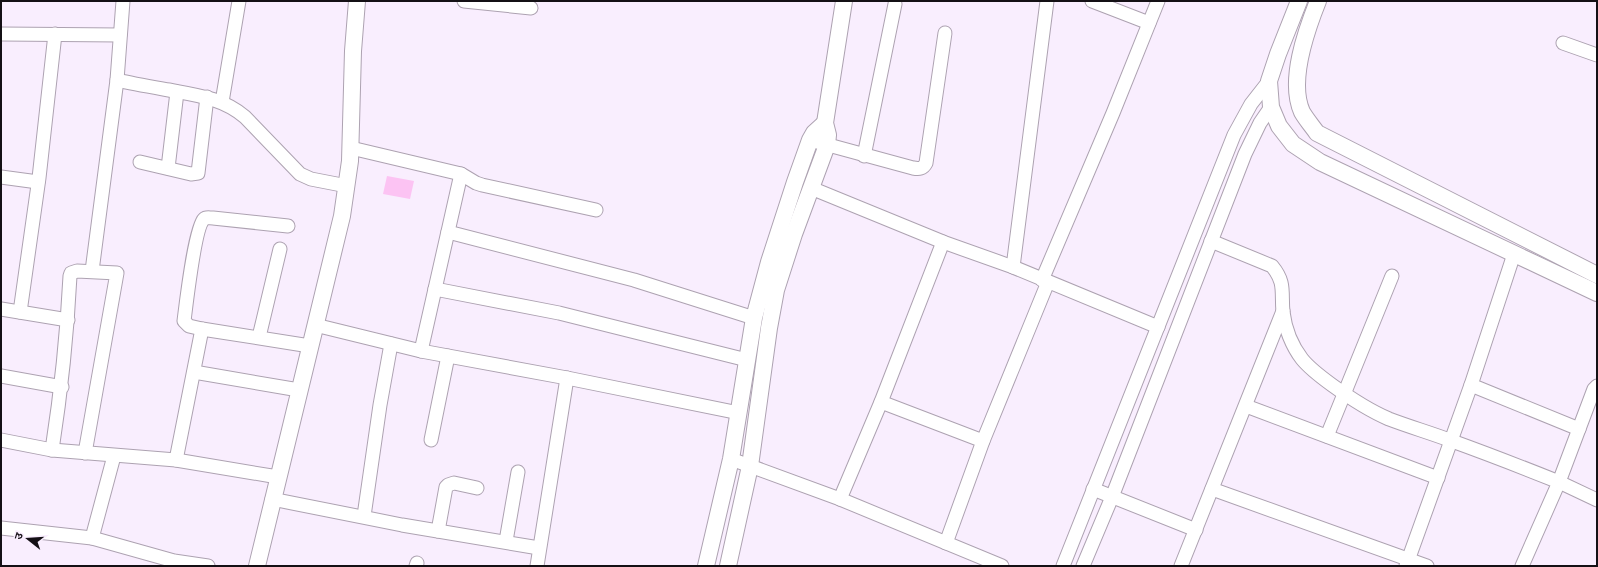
<svg xmlns="http://www.w3.org/2000/svg" width="1598" height="567" font-family="'Exo 2','Noto Sans Devanagari',sans-serif">
<rect width="100%" height="100%" fill="#f9eefe"/>
<polygon fill="#fcc3f3" points="387,176 414,181 410,199 383,194"/>
<g fill="none" stroke-linecap="round" stroke-linejoin="round">
<g stroke="#ada2b1" stroke-width="15">
<g id="minor">
<polyline points="464,1 531,8"/>
<polyline points="1092,1 1149,23"/>
<polyline points="1,34 120,35"/>
<polyline points="1563,43 1597,55"/>
<path d="M 117,80 C 134,84 152,87 169,90 C 196,95 223,98 245,117 L 300,174 L 311,179 L 347,186"/>
<polyline points="222,102 239,1"/>
<path d="M 810,140 L 913,168 C 919,169 923,169 926,163 L 945,33"/>
<polyline points="351,148 461,174 476,183 482,185 596,210"/>
<polyline points="864,156 895,4"/>
<polyline points="140,162 191,174 198,173 207,97"/>
<polyline points="168,168 177,92"/>
<polyline points="1,177 38,182"/>
<polyline points="811,188 943,242 1013,267 1158,327"/>
<path d="M 288,226 L 213,218 C 209,218 206,217 204,219 C 195,227 186,305 184,321 L 189,326 L 202,329 L 310,346"/>
<polyline points="448,232 634,280 754,318"/>
<path d="M 1211,241 L 1272,266 C 1286,283 1281,292 1283,312 C 1285,328 1292,346 1302,359 C 1310,369 1321,377 1332,385 C 1350,398 1368,410 1389,419 C 1410,427 1431,433 1452,441 C 1488,454 1524,468 1559,482 L 1522,566"/>
<polyline points="1013,267 1047,1"/>
<polyline points="92,271 117,80 123,1"/>
<polyline points="1042,280 1113,113 1158,1"/>
<polyline points="435,289 559,313 747,360"/>
<polyline points="1,309 68,320"/>
<polyline points="20,312 39,178 55,34"/>
<polyline points="315,325 421,351 567,378 739,413"/>
<polyline points="259,337 280,249"/>
<polyline points="421,351 461,174"/>
<polyline points="194,372 299,390"/>
<polyline points="1,376 62,387"/>
<polyline points="1471,385 1579,429"/>
<polyline points="1597,386 1594,389 1559,482 1597,500"/>
<polyline points="881,402 983,441"/>
<polyline points="1246,406 1438,478"/>
<polyline points="1327,436 1392,276"/>
<polyline points="1,440 52,450 176,460 278,477"/>
<polyline points="431,440 448,356"/>
<path d="M 52,450 C 61,392 67,335 70,276 L 71,273 L 77,271 L 117,273 L 85,453"/>
<polyline points="731,459 840,499 1002,566"/>
<polyline points="176,460 202,329"/>
<polyline points="1093,489 1196,530"/>
<polyline points="1212,489 1427,566"/>
<polyline points="272,499 402,525 539,548"/>
<polyline points="840,499 881,402 943,242"/>
<polyline points="364,516 380,405 391,344"/>
<polyline points="1,528 92,538 174,561 208,566"/>
<polyline points="438,531 446,487 448,485 454,483 477,488"/>
<polyline points="92,538 114,456"/>
<polyline points="506,541 518,472"/>
<polyline points="946,543 983,441 1048,282"/>
<polyline points="416,566 417,563"/>
<polyline points="537,566 567,378"/>
<polyline points="1063,566 1234,135 1251,104 1269,81"/>
<polyline points="1083,566 1112,497 1245,154 1260,123 1271,107"/>
<polyline points="1181,566 1283,311"/>
<polyline points="1406,566 1471,385 1514,254"/>
</g>
</g>
<g stroke="#ada2b1" stroke-width="18">
<g id="tertiary">
<polyline points="1299,1 1278,54 1269,81 1271,107 1279,126 1293,144 1320,162 1597,293"/>
<path d="M 1318,1 C 1306,31 1288,81 1302,112 C 1306,119 1312,126 1317,133 L 1597,275"/>
<polyline points="257,566 342,216 350,161 353,51 357,1"/>
<polyline points="706,566 731,459 754,318 769,262 795,182 810,140 814,133 825,123"/>
<polyline points="728,566 750,466 769,328 776,290 794,234 827,145 828,135 825,123 844,1"/>
</g>
</g>
<use href="#minor" stroke="#fff" stroke-width="13"/>
<use href="#tertiary" stroke="#fff" stroke-width="16"/>
</g>
<rect width="1598" height="567" fill="none" stroke="#141015" stroke-width="4"/>
<g transform="translate(28 539) rotate(287)" stroke="#f9eefe" stroke-width="3" paint-order="stroke">
<path d="M0-3L7 15L0 10L-7 15Z" fill="#141015"/>
<text y="-6" font-size="11" font-weight="bold" text-anchor="middle" fill="#141015">उ</text>
</g>
</svg>
